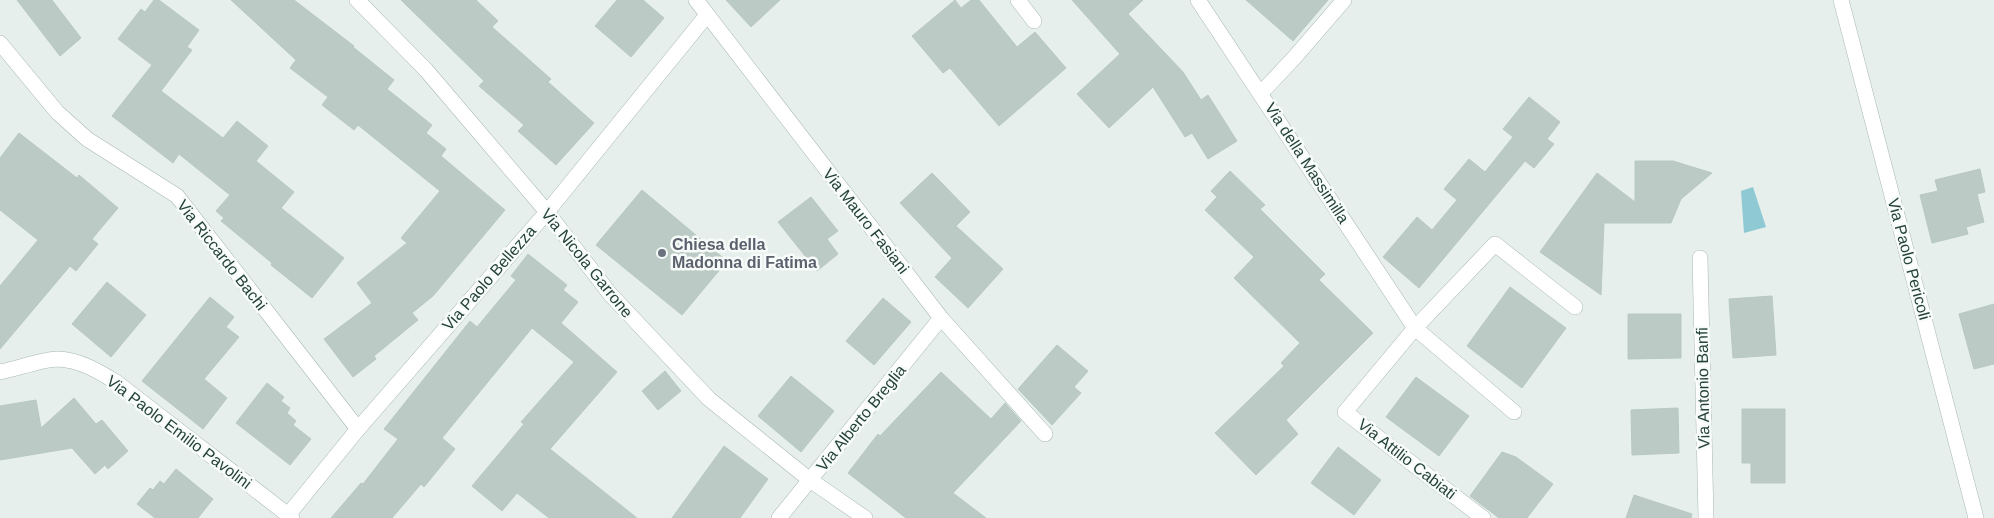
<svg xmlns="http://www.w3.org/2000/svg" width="1994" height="518" font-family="Arial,sans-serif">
<rect width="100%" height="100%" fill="#e6efeb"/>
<polygon fill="#8ec9d4" points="1753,187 1766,227 1744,233 1741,191"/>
<g fill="#bbcac4" stroke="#b8c9c2">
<polygon points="17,0 52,0 81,38 60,56"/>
<polygon points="154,0 159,0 199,30 187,47 192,50 161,91 223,138 237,121 268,146 256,161 294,192 281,208 344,258 312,298 271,265 272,263 221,221 224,218 216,211 230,195 179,154 173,163 112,116 152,65 118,39 141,9 145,12"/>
<polygon points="231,0 294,0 354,46 353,47 394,80 387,89 432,125 426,133 446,149 441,156 505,210 433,296 412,313 418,320 374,356 376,359 353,377 324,339 372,303 357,283 407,243 401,238 440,191 358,125 354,130 322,105 328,97 290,68 296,60"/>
<polygon points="401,0 476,0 498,21 492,27 551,79 548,82 594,123 556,165 518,131 524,125 479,86 484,81"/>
<polygon points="617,0 643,0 664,18 631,57 595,26"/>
<polygon points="726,0 780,0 751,27"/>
<polygon points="955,0 961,8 971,0 979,0 1017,47 1035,32 1066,68 999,126 950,68 943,73 912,36"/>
<polygon points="1072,0 1143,0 1128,14 1183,72 1201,100 1208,95 1237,141 1208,159 1192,133 1185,137 1153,87 1109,128 1077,94 1120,54"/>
<polygon points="1246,0 1328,0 1293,41"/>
<polygon points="1529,97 1560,122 1547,139 1554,144 1534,168 1525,161 1419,288 1383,257 1417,217 1432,230 1457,200 1444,189 1469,159 1485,172 1513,137 1503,129"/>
<polygon points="19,133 77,178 79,175 118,208 92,239 98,244 76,271 70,266 0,349 0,286 38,240 0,210 0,158"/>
<polygon points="1635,161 1673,161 1712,173 1681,199 1671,223 1604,223 1601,295 1540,252 1597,173 1635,202"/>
<polygon points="1980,169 1985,192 1977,194 1984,222 1966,227 1968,234 1932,243 1920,195 1938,191 1935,180"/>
<polygon points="1230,171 1265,205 1260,209 1325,274 1319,280 1373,333 1286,420 1298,434 1256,475 1215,433 1284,366 1281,363 1300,343 1234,278 1254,257 1205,210 1217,197 1211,191"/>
<polygon points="932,173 970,212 956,226 1003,269 968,308 935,277 952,258 900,203"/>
<polygon points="642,190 727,261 682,315 596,245"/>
<polygon points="811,197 838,231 827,239 838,254 817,271 778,222"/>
<polygon points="528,254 567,285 563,290 578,302 561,323 617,372 550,449 637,518 549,518 517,493 502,511 472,486 524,424 521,422 574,362 532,328 442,438 455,449 424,487 421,484 392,518 331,518 361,483 363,484 398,439 384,429 470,321 477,327 516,280 511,276"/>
<polygon points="107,282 146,315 111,357 72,324"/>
<polygon points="1510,287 1566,328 1522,388 1467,346"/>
<polygon points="1772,296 1776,355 1733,358 1729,299"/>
<polygon points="210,297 234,317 226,327 239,337 204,379 227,398 203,429 142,381"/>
<polygon points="883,298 911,322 874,365 846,341"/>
<polygon points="1994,304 1994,364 1974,369 1959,314"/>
<polygon points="1628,314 1681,314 1681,358 1628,359"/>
<polygon points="1057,345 1088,371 1074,387 1081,393 1052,425 1018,389"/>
<polygon points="665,371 681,391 658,410 642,391"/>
<polygon points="941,372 991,419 1005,403 1021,421 953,493 986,518 906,518 848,473 878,434 880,436"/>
<polygon points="791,376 834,411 801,452 758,416"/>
<polygon points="1416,377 1469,416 1439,456 1386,417"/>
<polygon points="267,383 284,397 281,401 290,408 287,413 296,421 293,425 311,439 290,465 236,423"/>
<polygon points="74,398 96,424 102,420 128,451 108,469 105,465 95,474 72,448 0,460 0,406 36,400 41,428"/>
<polygon points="1678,408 1679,453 1632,455 1631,410"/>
<polygon points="1742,409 1785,409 1785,483 1751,483 1751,463 1742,463"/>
<polygon points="724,446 768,479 740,518 672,518"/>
<polygon points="1338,447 1381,480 1354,515 1311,483"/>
<polygon points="1502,452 1516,457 1553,484 1527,518 1499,518 1470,496"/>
<polygon points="176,469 213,499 198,518 155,518 137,504 150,488 153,490 160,481 164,484"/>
<polygon points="1634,495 1692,514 1691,518 1626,518"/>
</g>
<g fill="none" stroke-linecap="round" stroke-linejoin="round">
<g stroke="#a8b8b2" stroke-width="16">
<g id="lane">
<polyline points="1018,0 1034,21"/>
<polyline points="1415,328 1514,412"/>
</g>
</g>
<g stroke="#a8b8b2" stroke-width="16">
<g id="street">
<polyline points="357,0 426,70 547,212 610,294 709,399 810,480 865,518"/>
<polyline points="696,0 941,318 1045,434"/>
<polyline points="1198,0 1415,328"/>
<polyline points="1841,0 1976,518"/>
<polyline points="0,43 57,112 87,139 177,196 358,429"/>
<polyline points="1261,93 1294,58 1344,0"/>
<polyline points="1700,258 1706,518"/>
<path d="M 0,372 C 16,369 43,359 58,359 C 80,360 98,371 116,382 L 292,518"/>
<polyline points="288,515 358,429 547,212 707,15"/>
<polyline points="779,518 941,318"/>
<polyline points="1483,518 1345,412 1415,328 1495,244 1575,307"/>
</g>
</g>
<use href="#lane" stroke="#fff" stroke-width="15"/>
<use href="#street" stroke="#fff" stroke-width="15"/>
</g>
<circle fill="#6b7280" stroke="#f7fbf9" stroke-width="2" cx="662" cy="253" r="5"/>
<g text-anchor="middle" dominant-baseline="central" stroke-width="5" stroke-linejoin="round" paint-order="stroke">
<g font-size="16" fill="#24423a" stroke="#f7fbf9">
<text transform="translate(1307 163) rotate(57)">Via della Massimilla</text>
<text transform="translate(866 221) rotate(52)">Via Mauro Fasiani</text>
<text transform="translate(222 255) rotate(52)">Via Riccardo Bachi</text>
<text transform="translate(1909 259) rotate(75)">Via Paolo Pericoli</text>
<text transform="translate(587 263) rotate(51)">Via Nicola Garrone</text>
<text transform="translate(489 278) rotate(-49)">Via Paolo Bellezza</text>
<text transform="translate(1703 388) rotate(-91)">Via Antonio Banfi</text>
<text transform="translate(861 418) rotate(-51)">Via Alberto Breglia</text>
<text transform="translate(179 432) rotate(37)">Via Paolo Emilio Pavolini</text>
<text transform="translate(1407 459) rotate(38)">Via Attilio Cabiati</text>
</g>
<g font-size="16" font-weight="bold" fill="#5b616d" stroke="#f7fbf9" text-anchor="start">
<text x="672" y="244">Chiesa della<tspan x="672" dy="18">Madonna di Fatima</tspan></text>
</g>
</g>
</svg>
